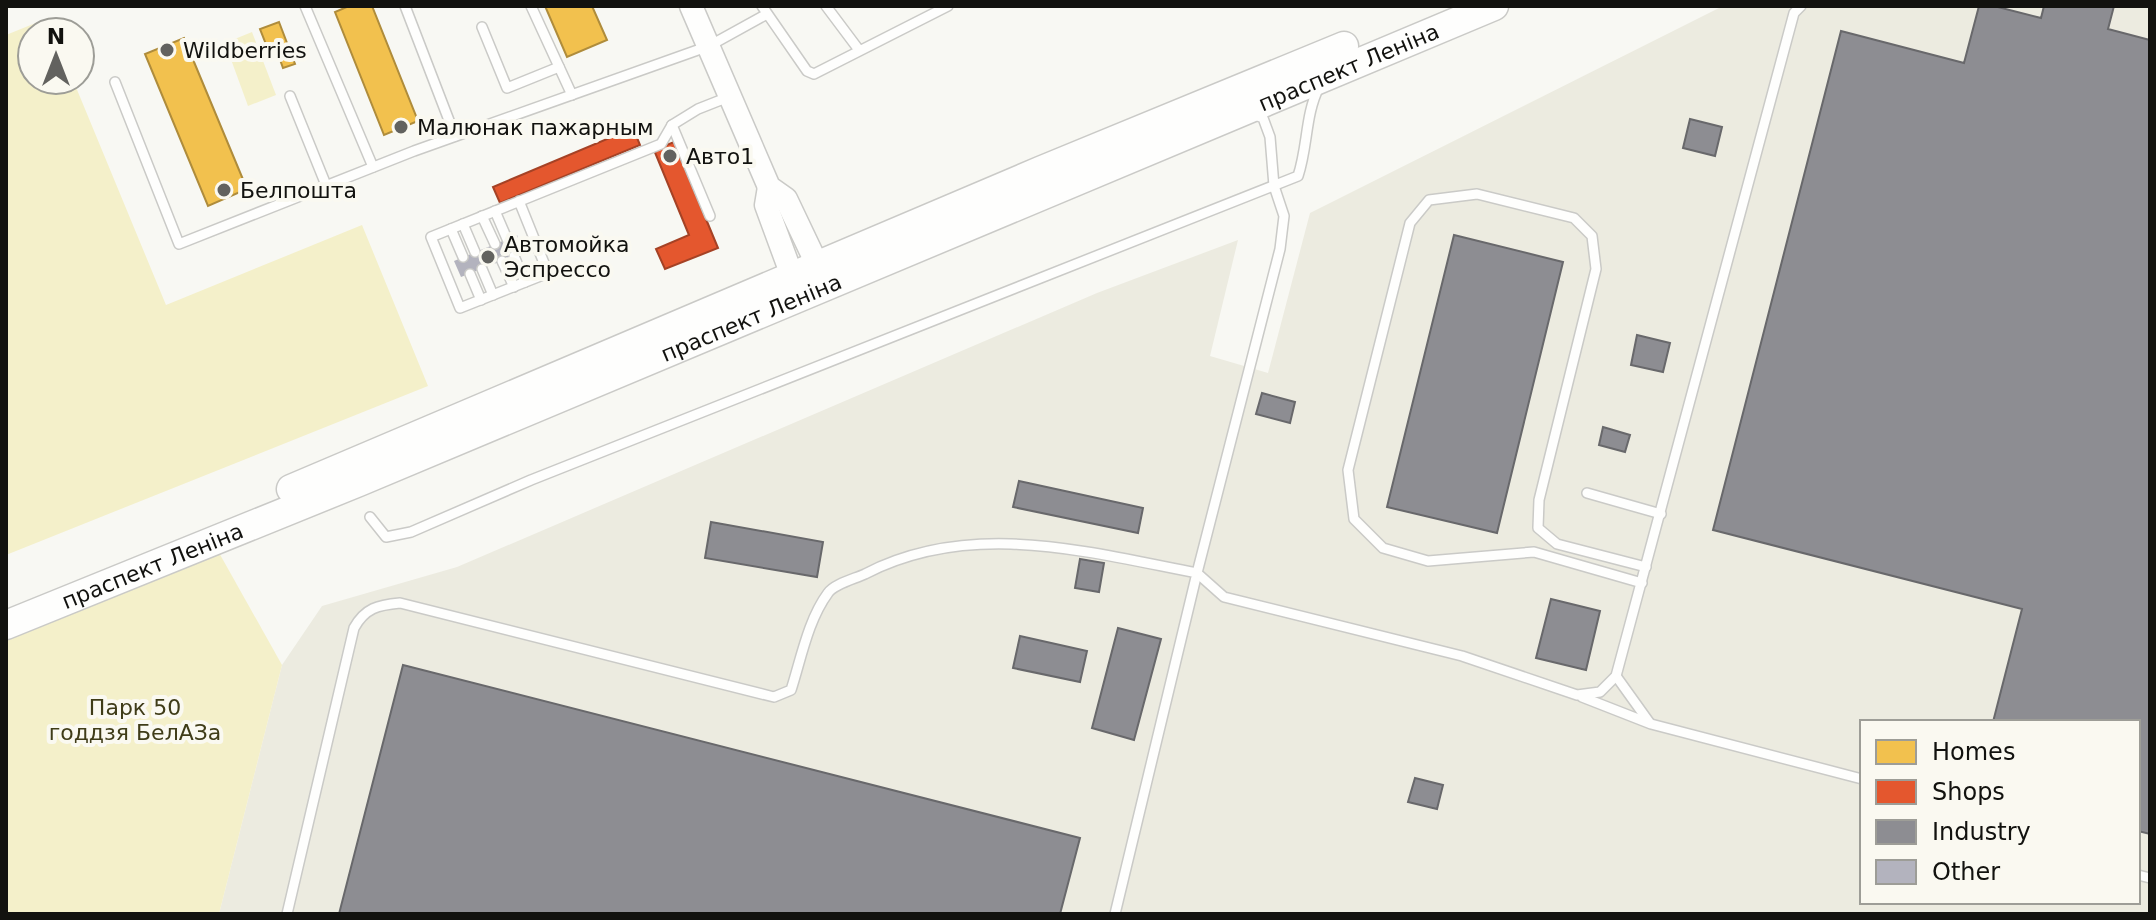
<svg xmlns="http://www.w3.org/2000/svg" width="2156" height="920" font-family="'DejaVu Sans',sans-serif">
<rect width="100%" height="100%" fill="#f8f8f3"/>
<path fill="#ecebe0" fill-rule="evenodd" d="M 1723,6 L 2150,6 L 2150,914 L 219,914 L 282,665 L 322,606 L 457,567 L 1097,293 L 1238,240 L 1210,356 L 1268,373 L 1310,213 ZM 1862,722 L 2138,722 L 2138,902 L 1862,902 Z"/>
<g fill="#f4f0ca">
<polygon points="48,18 53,32 32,32 32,80 73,80 166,305 362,225 428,386 6,555 6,35"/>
<polygon points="252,32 276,95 248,106 225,43"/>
<polygon points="213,542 282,665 219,914 6,914 6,629"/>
</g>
<g fill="#f2c14e" stroke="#af8c3b" stroke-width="2">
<polygon points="349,6 372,6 418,121 384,135 335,12"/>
<polygon points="545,6 592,6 607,40 567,57"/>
<polygon points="279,22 295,64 283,68 278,54 271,57 260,29"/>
<polygon points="184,38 247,189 208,206 145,54"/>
</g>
<g fill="#e4572e" stroke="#a54225" stroke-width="2">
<polygon points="633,128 640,145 500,203 493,187"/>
<polygon points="674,142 718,248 665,269 656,249 689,235 654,150"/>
</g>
<g fill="#8d8d92" stroke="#68686b" stroke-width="2">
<polygon points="1979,6 1994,6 2041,18 2044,6 2114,6 2108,29 2150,40 2150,834 2138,831 2138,722 1993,722 2022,609 1713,530 1841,31 1964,63"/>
<polygon points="1690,119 1722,127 1715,156 1683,148"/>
<polygon points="1454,235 1563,262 1497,533 1387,507"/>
<polygon points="1637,335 1670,343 1663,372 1631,365"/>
<polygon points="1262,393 1295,402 1290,423 1256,414"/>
<polygon points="1603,427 1630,435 1625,452 1599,445"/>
<polygon points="1019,481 1143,508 1138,533 1013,507"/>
<polygon points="711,522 823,542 817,577 705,558"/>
<polygon points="1080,559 1104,563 1099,592 1075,588"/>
<polygon points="1551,599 1600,611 1586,670 1536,658"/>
<polygon points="1118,628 1161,639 1134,740 1092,728"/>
<polygon points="1020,636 1087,651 1080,682 1013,668"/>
<polygon points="403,665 1080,838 1060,914 339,914"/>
<polygon points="1415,778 1443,785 1437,809 1408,802"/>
</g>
<polygon fill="#b3b3be" points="517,235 524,252 461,277 454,261"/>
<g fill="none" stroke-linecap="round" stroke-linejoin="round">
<g stroke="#cacac7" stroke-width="12">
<g id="service">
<polyline points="305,6 373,167"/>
<polyline points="405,6 455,136"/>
<polyline points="531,6 572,95"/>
<polyline points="762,6 807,71 814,74 948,6"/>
<polyline points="826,6 859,50"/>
<polyline points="482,27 507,88 559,67"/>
<polyline points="115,82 179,244 414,151 709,46 767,14"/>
<polyline points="290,96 326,185"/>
<polyline points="1253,114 1263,118 1270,137 1274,186 1284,216 1280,249 1197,573 1224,597 1462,656 1577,695 1600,692 1616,676 1794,13 1801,6"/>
<polyline points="519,201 548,273 460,308 431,237 661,144 672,125"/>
<polyline points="495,211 507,239"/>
<polyline points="482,216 495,244"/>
<polyline points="710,216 672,125 698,109 731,96"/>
<polyline points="463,224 475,252"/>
<polyline points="451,229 463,257"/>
<polyline points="514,256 525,282"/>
<polyline points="502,261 514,287"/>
<polyline points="482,269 493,295"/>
<polyline points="470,274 481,300"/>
<polyline points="1587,493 1661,514"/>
<path d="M 370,517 L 386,537 L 411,532 L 531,480 L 1298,176 C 1308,146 1305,115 1319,87"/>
<polyline points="1642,583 1534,552 1428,561 1383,548 1354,519 1348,470 1410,223 1429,200 1477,194 1574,218 1592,236 1596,269 1539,500 1538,528 1557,544 1646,567"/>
<polyline points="1616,676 1649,722"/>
<polyline points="1582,697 1651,724 1862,779"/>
<polyline points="2138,875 2150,878"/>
<path d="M 287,914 L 354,628 C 365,608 378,605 400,603 L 774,697 L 791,690 C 801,659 808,620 828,593 C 834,584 854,579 865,574 C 971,519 1087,552 1197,573 L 1115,914"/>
</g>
</g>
<g stroke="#cacac7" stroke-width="25">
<g id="tertiary">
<polyline points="691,6 769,187 786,199 824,279"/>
<polyline points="769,187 766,205 798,292"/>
</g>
</g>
<g stroke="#cacac7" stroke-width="31">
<g id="primary">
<polyline points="291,489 1040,171 1344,46"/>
<path id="s1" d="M 6,625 L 359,482 L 1494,6"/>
</g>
</g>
<use href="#service" stroke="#fefefd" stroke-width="9"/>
<use href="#tertiary" stroke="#fefefd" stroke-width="22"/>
<use href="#primary" stroke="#fefefd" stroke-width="28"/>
</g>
<g fill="#62625f" stroke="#faf9f1" stroke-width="3">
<circle cx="167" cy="50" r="8"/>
<circle cx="401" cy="127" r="8"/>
<circle cx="670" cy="156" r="8"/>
<circle cx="224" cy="190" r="8"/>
<circle cx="488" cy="257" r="8"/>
</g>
<g text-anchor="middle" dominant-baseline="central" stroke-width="8" stroke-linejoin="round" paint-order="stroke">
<g font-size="22" fill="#12120f" stroke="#faf9f1" text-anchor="start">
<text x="183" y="50">Wildberries</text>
<text x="417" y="127">Малюнак пажарным</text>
<text x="686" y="156">Авто1</text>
<text x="240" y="190">Белпошта</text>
<text x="504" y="244">Автомойка<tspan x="504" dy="25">Эспрессо</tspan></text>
</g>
<g font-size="22" fill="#12120f" stroke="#faf9f1">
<text stroke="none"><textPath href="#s1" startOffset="1454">праспект Леніна</textPath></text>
<text stroke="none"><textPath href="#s1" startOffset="806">праспект Леніна</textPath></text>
<text stroke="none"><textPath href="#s1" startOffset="158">праспект Леніна</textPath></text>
</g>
<g font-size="22" fill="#3f3c18" stroke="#faf9f1">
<text x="135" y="707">Парк 50<tspan x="135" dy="25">годдзя БелАЗа</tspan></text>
</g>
</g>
<rect width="2156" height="920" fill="none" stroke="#12120f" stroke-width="16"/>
<rect x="1860" y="720" width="280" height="184" fill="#faf9f1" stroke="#9d9d97" stroke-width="2"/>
<rect x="1876" y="740" width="40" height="24" fill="#f2c14e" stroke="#9d9d97" stroke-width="2"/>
<text x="1932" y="760" font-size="24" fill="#12120f">Homes</text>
<rect x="1876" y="780" width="40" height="24" fill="#e4572e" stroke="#9d9d97" stroke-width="2"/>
<text x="1932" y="800" font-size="24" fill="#12120f">Shops</text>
<rect x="1876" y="820" width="40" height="24" fill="#8d8d92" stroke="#9d9d97" stroke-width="2"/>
<text x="1932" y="840" font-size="24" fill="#12120f">Industry</text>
<rect x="1876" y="860" width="40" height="24" fill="#b3b3be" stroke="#9d9d97" stroke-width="2"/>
<text x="1932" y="880" font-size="24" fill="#12120f">Other</text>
<g transform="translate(56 56)"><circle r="38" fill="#faf9f1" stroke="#9d9d97" stroke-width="2"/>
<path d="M0-6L14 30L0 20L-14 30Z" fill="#62625f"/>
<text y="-12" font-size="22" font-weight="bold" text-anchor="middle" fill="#12120f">N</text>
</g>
</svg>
